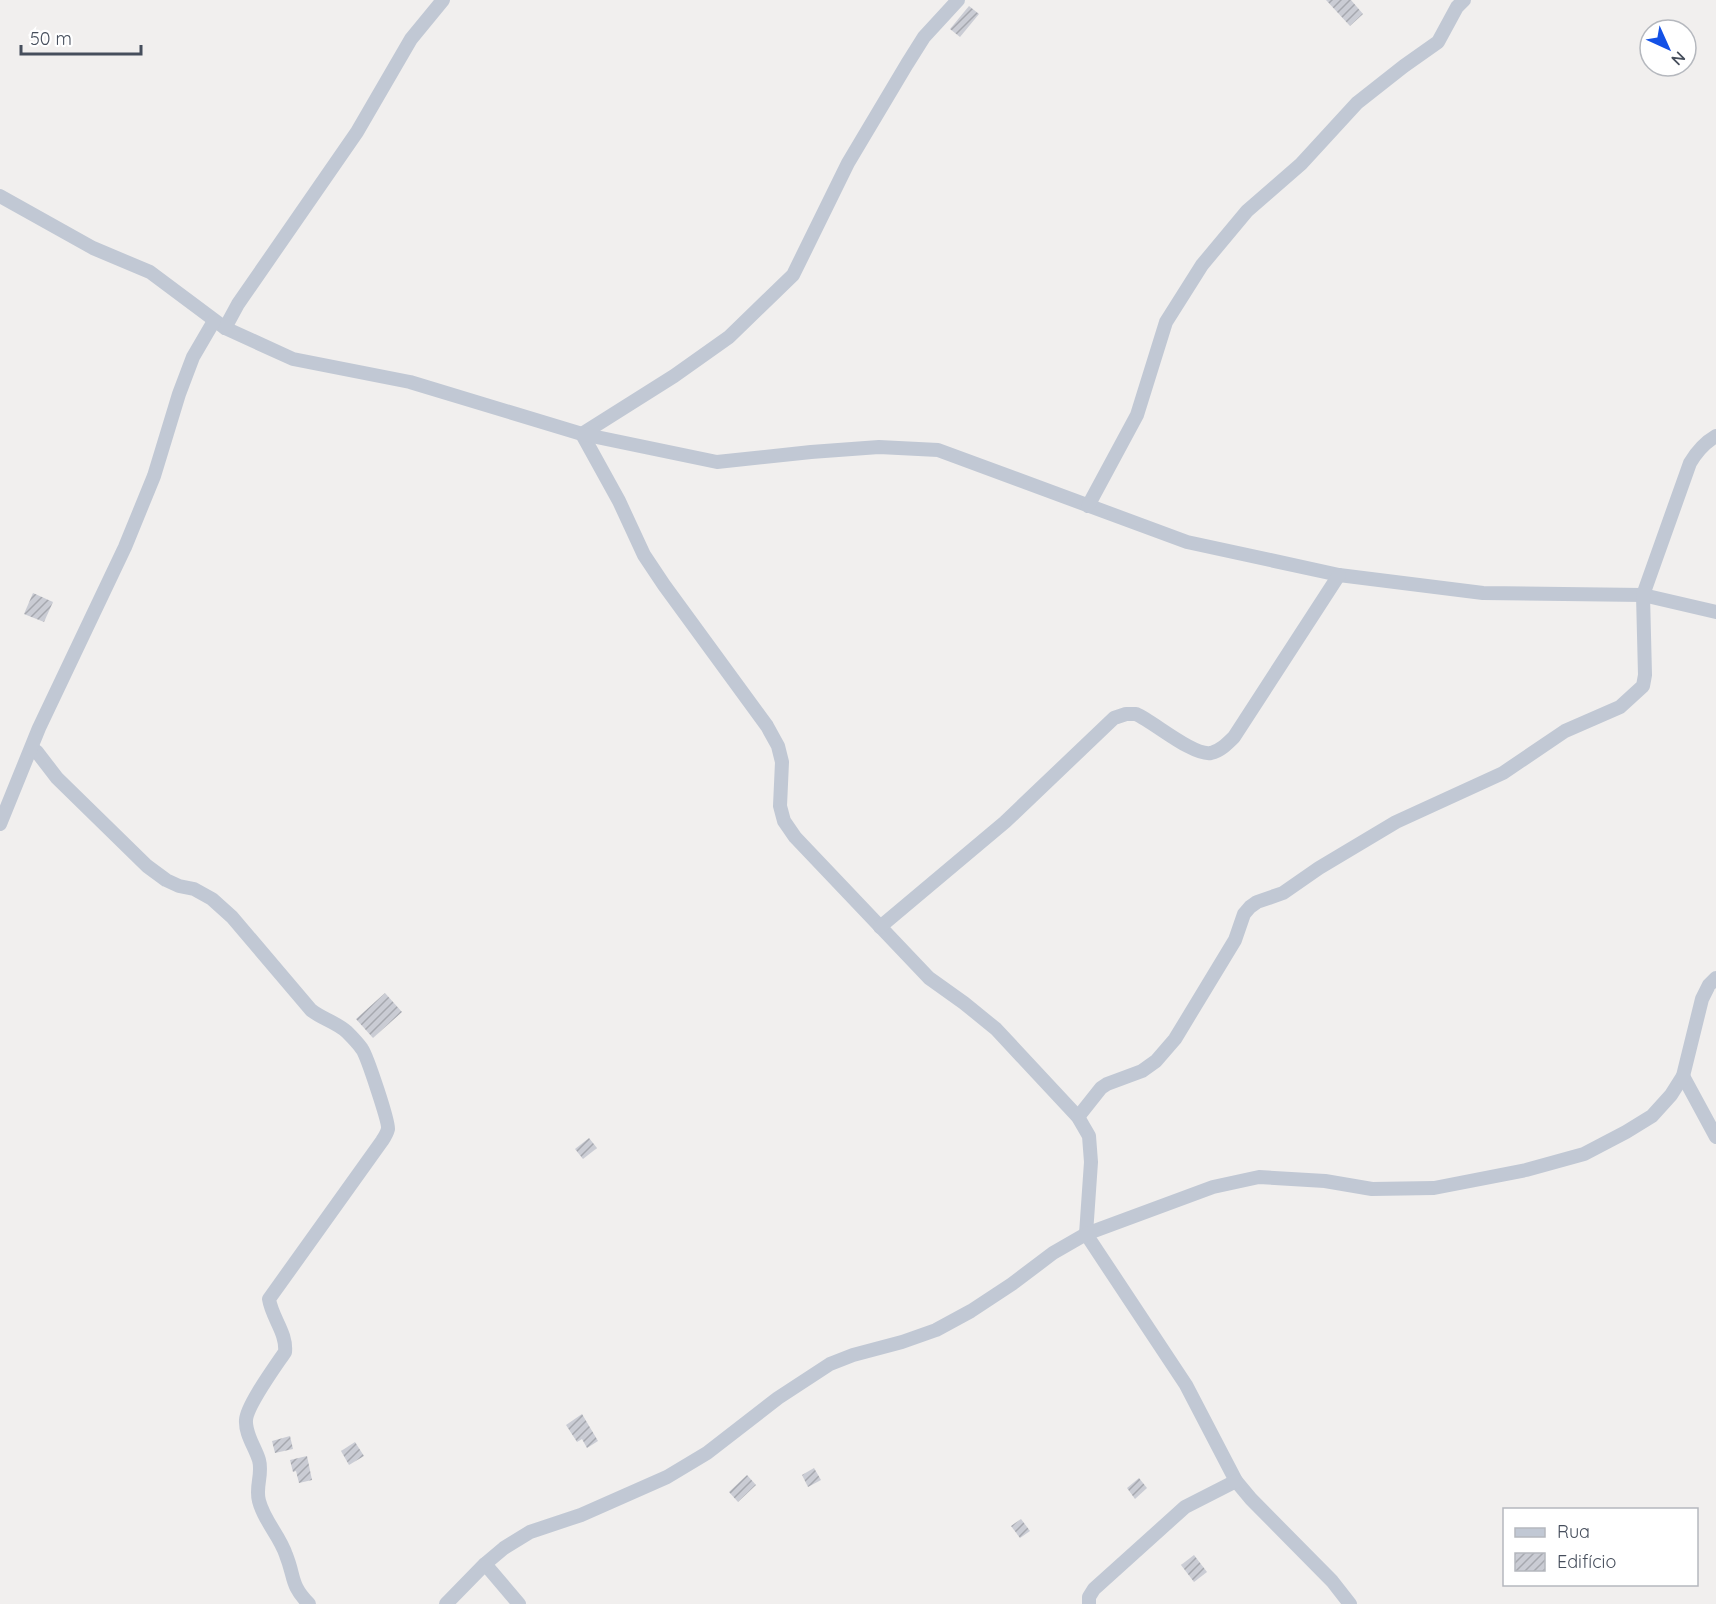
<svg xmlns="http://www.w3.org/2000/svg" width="1716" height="1604" font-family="Quicksand,sans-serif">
<defs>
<pattern id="building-hatch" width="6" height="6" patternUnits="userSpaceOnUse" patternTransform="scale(1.5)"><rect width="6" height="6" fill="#caccd4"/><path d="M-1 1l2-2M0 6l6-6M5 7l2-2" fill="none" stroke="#a6a8af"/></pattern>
</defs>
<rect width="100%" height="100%" fill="#f1efee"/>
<g fill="url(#building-hatch)">
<polygon points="1326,0 1351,0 1363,14 1350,26"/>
<polygon points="969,6 979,14 960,37 950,29"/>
<polygon points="33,593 53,602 44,622 24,614"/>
<polygon points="385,993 402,1012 373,1038 356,1019"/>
<polygon points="589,1138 597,1148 583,1159 575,1149"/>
<polygon points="582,1414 598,1441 587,1448 582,1439 577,1442 566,1425"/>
<polygon points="290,1436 293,1449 275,1453 272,1441"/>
<polygon points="355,1442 364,1456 349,1465 341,1451"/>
<polygon points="307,1456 312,1480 299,1483 296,1471 293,1472 290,1460"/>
<polygon points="814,1468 821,1480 808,1487 802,1475"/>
<polygon points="747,1475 756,1485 738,1502 729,1492"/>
<polygon points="1139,1478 1147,1488 1135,1499 1127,1488"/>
<polygon points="1021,1519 1030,1531 1020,1538 1011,1526"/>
<polygon points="1194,1555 1207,1572 1194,1582 1181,1565"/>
</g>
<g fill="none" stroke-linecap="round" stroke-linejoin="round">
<g stroke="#c1c8d4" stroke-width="14">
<polyline points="958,0 924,37 907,64 848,163 793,275 729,337 674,376 582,434 619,501 644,555 664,585 767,726 778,746 782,762 780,806 784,821 795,837 929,978 964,1003 996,1029 1078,1117 1089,1136 1091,1162 1086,1234 1186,1385 1236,1481 1251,1499 1332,1581 1350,1604"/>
<polyline points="0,196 93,248 150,272 225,328 293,359 410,382 582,434 717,462 811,452 879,447 938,450 1187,542 1339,575 1483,593 1643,595 1716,612"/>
<polyline points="225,328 238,304 357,132 411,39 443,0"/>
<polyline points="1088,506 1137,415 1166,322 1202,265 1247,211 1301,164 1357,103 1404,66 1438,42 1457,7 1464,0"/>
<path d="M 32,748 L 37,752 L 57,778 L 147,866 L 166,880 L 179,886 L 194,889 L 212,899 L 232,917 L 311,1010 C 322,1019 336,1022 347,1032 C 352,1037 358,1043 362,1049 C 367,1056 389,1122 388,1129 C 387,1133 384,1138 382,1141 L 269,1299 C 272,1318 287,1333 285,1352 C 275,1367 247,1405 246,1420 C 245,1434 255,1447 259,1460 C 263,1474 255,1487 259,1501 C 264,1521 280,1536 286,1555 C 295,1577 290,1585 309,1604"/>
<polyline points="0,824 39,728 125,547 154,476 179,394 193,357 214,321"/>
<path d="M 880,927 L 1005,822 L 1114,718 L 1126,714 L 1136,714 C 1154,722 1193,756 1211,753 C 1220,751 1227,744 1234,737 L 1339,575"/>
<polyline points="1683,1076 1716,1137"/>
<path d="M 1078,1117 L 1101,1088 L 1107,1084 L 1142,1071 L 1156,1061 L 1175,1039 L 1235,940 L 1244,914 L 1250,907 L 1257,902 L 1283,893 L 1319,868 L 1396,822 L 1503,773 L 1565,731 L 1620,707 L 1643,686 L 1645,675 L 1643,595 L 1690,463 C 1697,451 1704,443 1716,436"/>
<polyline points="485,1564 519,1604"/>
<polyline points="446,1604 485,1564 504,1548 530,1532 581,1515 667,1477 707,1453 778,1398 830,1364 853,1355 902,1342 936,1330 971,1311 1012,1284 1053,1253 1086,1234 1213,1187 1259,1177 1325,1181 1372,1189 1434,1188 1526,1170 1584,1154 1626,1132 1652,1116 1671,1095 1683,1076 1702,999 1709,985 1716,978"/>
<polyline points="1089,1604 1089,1597 1094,1589 1185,1507 1236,1481"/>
</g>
</g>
<rect x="1503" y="1508" width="195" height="78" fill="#ffffff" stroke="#b5b8be" stroke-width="1.5"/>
<rect x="1515" y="1528" width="30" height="9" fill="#c1c8d4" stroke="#b5b8be" stroke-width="1.5"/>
<text x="1557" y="1538" font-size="18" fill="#464e5c">Rua</text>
<rect x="1515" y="1553" width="30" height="18" fill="url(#building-hatch)" stroke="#b5b8be" stroke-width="1.5"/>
<text x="1557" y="1568" font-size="18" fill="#464e5c">Edifício</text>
<g transform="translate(1668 48) rotate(135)"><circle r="28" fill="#ffffff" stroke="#b5b8be" stroke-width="1.5"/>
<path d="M0-4.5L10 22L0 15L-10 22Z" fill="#1351e6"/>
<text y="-9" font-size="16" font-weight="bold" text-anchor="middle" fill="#464e5c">N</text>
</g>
<path d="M21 45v9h120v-9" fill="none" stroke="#464e5c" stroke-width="3"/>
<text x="30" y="45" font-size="18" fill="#464e5c" stroke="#ffffff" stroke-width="4.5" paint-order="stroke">50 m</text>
</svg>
